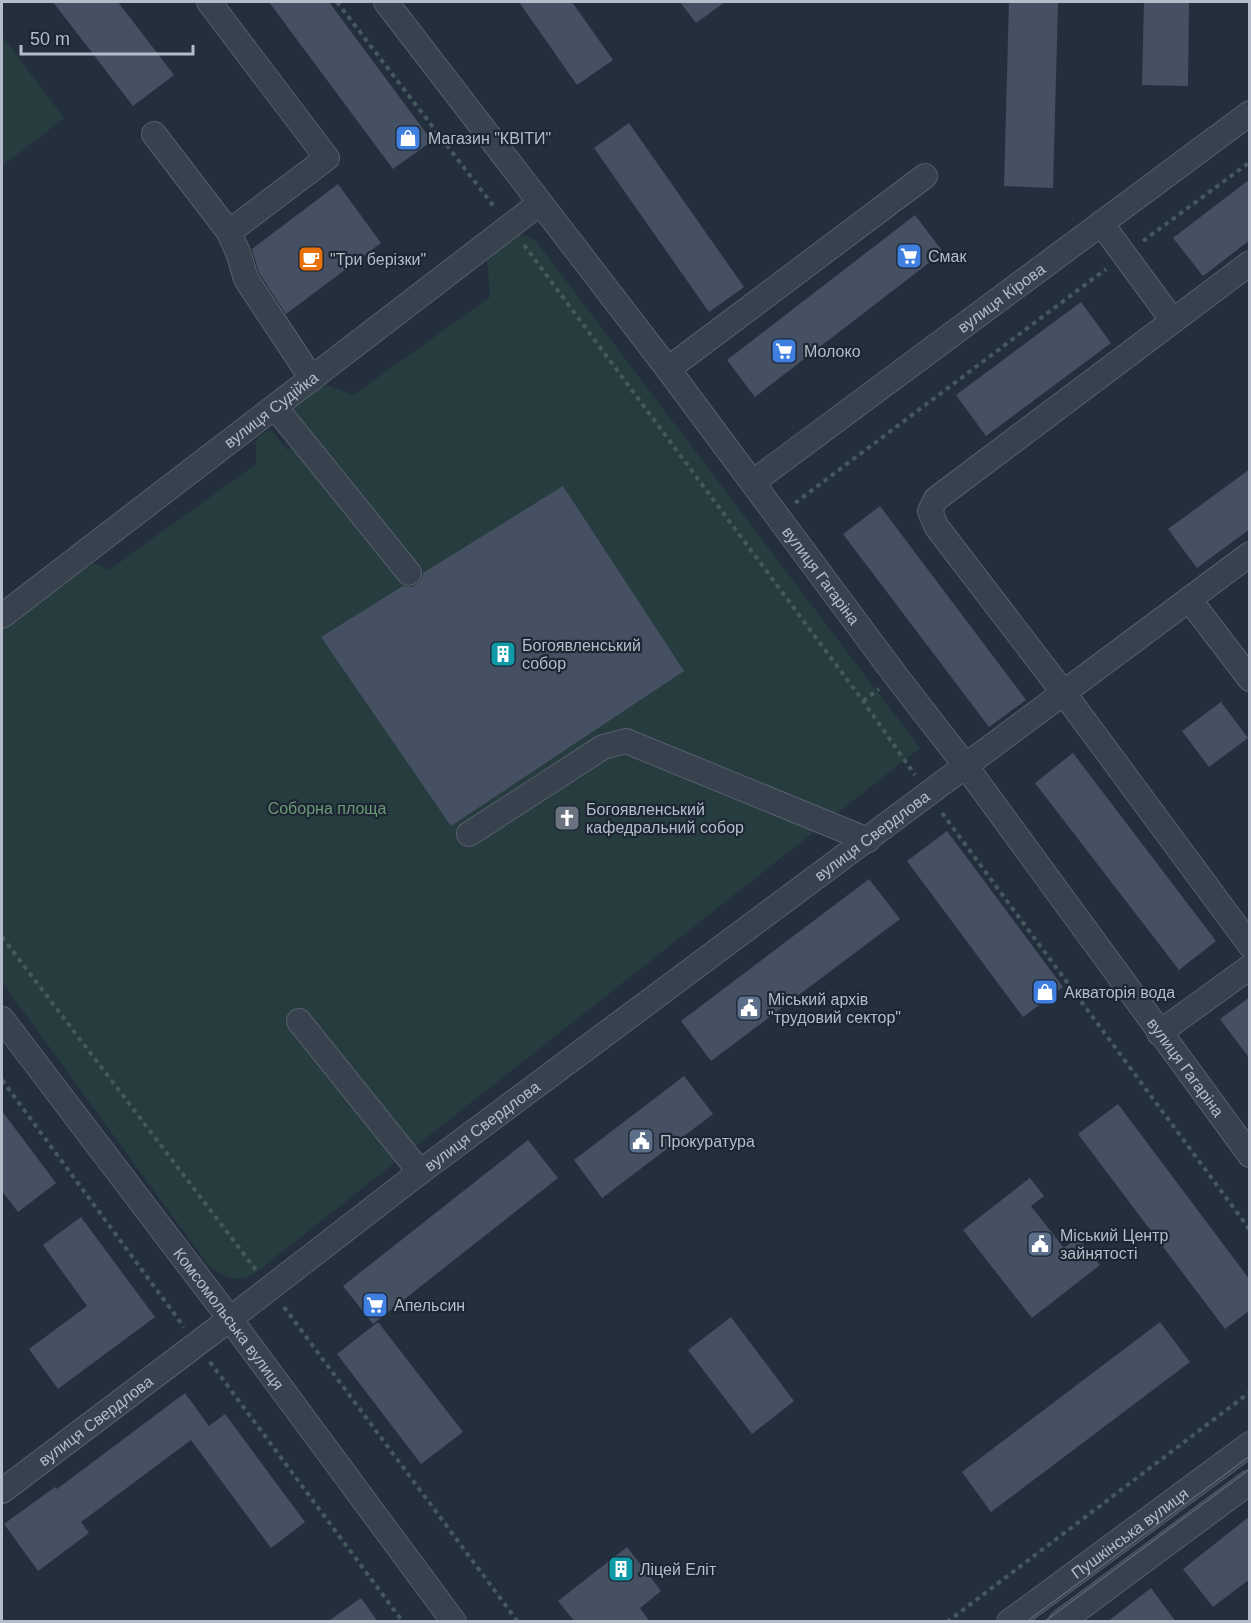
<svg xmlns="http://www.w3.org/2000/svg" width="1251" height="1623" font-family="Arial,sans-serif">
<rect width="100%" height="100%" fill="#242f3e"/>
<g fill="#263c3f">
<polygon points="2,36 64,118 2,166"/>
<path d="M 518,236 L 527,236 L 536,241 L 920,748 L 254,1274 C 235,1283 224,1278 208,1265 L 2,982 L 2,625 L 94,563 L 109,570 L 256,464 L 256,440 L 270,429 L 287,450 L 310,434 L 292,409 L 324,384 L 353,395 L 490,297 L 487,259 Z"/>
</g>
<g fill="#455162">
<polygon points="53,2 118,2 174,75 133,106"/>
<polygon points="269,2 329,2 432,141 393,169"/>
<polygon points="519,2 572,2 613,60 577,85"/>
<polygon points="680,2 725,2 696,23"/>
<polygon points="1009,2 1058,2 1053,188 1004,186"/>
<polygon points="1144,2 1189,2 1188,86 1142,85"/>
<polygon points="629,123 744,287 709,312 594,148"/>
<polygon points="1250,179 1250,240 1203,276 1173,238"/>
<polygon points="338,184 381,243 286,314 259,273 252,249"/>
<polygon points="915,215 943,252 755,397 727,360"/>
<polygon points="1081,302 1111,343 986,436 956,395"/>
<polygon points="1250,469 1250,529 1197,568 1168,529"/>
<polygon points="563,486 684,671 451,826 321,637 403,586 411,587 417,584 422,579 423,573"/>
<polygon points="880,506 1026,700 989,727 843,534"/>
<polygon points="1221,702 1248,738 1209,767 1182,731"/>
<polygon points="1073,753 1216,941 1179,970 1035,783"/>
<polygon points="947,831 1063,987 1023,1017 907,861"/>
<polygon points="869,879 900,919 711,1061 681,1021"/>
<polygon points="1250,997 1250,1059 1220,1019"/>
<polygon points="684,1076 713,1114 602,1198 574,1160"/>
<polygon points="1118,1104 1250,1280 1250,1310 1225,1329 1078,1134"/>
<polygon points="2,1111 56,1183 18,1212 2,1191"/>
<polygon points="528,1140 558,1178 373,1324 343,1286"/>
<polygon points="1030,1178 1044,1196 1031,1206 1064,1248 1078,1237 1100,1265 1032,1318 963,1230"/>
<polygon points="81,1217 155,1317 58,1389 29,1349 87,1306 43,1245"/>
<polygon points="731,1317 794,1401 752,1434 688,1350"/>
<polygon points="378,1322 463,1432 421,1464 337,1354"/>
<polygon points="1160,1322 1190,1362 991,1512 962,1472"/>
<polygon points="185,1393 209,1426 225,1414 305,1522 271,1548 191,1440 81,1522 89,1533 38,1571 4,1524 55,1487 57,1489"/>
<polygon points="1250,1516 1250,1579 1213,1607 1183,1569"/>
<polygon points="627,1547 661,1591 640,1608 650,1622 575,1622 558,1601"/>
<polygon points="1151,1588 1176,1622 1107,1622"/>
<polygon points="361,1598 378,1622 327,1622"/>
</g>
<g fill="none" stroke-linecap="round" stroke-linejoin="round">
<g stroke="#565f6c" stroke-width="26">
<g id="minor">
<polyline points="209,2 327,158 229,232 239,255 246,279 312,379"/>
<path id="s1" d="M 386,2 L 668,369 L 896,676 L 965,765 L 1250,1155"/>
<polyline points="154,134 229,232"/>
<polyline points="1101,223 1173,321"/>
<polyline points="1250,263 936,499 930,511 936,526 1063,692 1250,945"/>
<polyline points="668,369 925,176"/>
<polyline points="275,407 409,573"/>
<path id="s2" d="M 753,482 L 1250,113"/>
<polyline points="1189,599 1250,679"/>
<path id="s3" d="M 2,616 L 540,203"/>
<polyline points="469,834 603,747 626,741 868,840"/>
<path id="s4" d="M 2,1019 L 230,1319 L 454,1622"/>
<polyline points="299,1021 420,1172"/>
<polyline points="1159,1033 1250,967"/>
<path id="s5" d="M 2,1491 L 230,1319 L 420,1172 L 1250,554"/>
<path id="s6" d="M 1009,1622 L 1250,1444"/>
<polyline points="1061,1622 1250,1482"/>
</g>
</g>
<g stroke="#44595c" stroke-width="4" stroke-dasharray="4.5 4.5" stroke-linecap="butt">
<polyline points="337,2 495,208"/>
<polyline points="1143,241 1250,162"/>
<polyline points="524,245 863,701 915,775"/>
<polyline points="795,503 1106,269"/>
<polyline points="863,701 879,689"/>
<polyline points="942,813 1250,1230"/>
<polyline points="2,937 256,1270"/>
<polyline points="2,1080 184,1327"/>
<polyline points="284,1307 518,1622"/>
<polyline points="210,1362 403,1622"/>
<polyline points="947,1622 1250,1392"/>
</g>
<use href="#minor" stroke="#38414e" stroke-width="24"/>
<g stroke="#5a6575" stroke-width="1.5">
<polyline points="1026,1622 1250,1456"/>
<polyline points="1044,1622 1250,1469"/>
</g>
</g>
<defs>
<g id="shop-square" transform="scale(1.35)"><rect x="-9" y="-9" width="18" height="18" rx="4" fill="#3f7fe0" stroke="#1d2633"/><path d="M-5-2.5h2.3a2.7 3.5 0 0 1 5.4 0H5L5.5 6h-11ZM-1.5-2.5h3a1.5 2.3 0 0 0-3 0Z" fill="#fff"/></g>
<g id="supermarket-square" transform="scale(1.35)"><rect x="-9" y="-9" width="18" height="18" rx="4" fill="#3f7fe0" stroke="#1d2633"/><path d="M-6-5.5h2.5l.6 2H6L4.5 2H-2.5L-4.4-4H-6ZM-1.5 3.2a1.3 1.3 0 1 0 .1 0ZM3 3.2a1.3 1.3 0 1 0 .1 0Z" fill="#fff"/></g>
<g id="cafe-square" transform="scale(1.35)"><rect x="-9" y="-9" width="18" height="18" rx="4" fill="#e8710a" stroke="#1d2633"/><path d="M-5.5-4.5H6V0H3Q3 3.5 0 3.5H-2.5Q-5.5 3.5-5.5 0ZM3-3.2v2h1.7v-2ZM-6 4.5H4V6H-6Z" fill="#fff"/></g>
<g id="building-square" transform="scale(1.35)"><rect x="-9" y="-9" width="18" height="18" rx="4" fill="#0f9aa8" stroke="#1d2633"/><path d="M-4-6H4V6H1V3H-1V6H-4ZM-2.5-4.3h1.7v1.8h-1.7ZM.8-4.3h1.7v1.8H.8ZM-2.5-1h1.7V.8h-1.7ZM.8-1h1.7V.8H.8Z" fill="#fff"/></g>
<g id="church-square" transform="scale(1.35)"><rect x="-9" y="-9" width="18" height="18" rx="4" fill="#6b7280" stroke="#1d2633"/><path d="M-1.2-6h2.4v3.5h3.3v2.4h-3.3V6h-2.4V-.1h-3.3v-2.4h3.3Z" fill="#fff"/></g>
<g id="civic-square" transform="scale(1.35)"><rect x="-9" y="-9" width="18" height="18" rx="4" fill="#5c6f8a" stroke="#1d2633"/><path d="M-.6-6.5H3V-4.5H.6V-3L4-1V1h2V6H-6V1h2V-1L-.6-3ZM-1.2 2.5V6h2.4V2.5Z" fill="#fff"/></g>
</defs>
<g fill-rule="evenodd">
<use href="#shop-square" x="408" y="138"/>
<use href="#supermarket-square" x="909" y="256"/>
<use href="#cafe-square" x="311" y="259"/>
<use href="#supermarket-square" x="784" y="351"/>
<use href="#building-square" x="503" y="654"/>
<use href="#church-square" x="567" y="818"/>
<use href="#shop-square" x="1045" y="992"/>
<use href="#civic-square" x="749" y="1008"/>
<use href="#civic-square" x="641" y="1141"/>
<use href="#civic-square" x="1040" y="1244"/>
<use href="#supermarket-square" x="375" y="1305"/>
<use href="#building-square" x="621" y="1569"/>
</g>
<g text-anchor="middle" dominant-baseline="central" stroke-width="4.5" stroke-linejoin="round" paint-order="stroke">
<g font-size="16" fill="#b4bcc9" stroke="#1d2633" text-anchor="start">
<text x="428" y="138">Магазин "КВІТИ"</text>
<text x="928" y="256">Смак</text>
<text x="330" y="259">"Три берізки"</text>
<text x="804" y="351">Молоко</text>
<text x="522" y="645">Богоявленський<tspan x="522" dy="18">собор</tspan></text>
<text x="586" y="809">Богоявленський<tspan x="586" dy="18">кафедральний собор</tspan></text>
<text x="1064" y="992">Акваторія вода</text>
<text x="768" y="999">Міський архів<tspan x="768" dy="18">"трудовий сектор"</tspan></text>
<text x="660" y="1141">Прокуратура</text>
<text x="1060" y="1235">Міський Центр<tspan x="1060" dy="18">зайнятості</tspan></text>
<text x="394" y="1305">Апельсин</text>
<text x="640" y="1569">Ліцей Еліт</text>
</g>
<g font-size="16" fill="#b4bcc9" stroke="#1d2633">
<text stroke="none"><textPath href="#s2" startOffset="309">вулиця Кірова</textPath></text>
<text stroke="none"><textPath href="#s3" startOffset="339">вулиця Судійка</textPath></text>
<text stroke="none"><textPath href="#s1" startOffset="720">вулиця Гагаріна</textPath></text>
<text stroke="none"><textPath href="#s5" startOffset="1089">вулиця Свердлова</textPath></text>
<text stroke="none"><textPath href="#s1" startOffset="1332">вулиця Гагаріна</textPath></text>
<text stroke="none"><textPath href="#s5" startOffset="603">вулиця Свердлова</textPath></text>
<text stroke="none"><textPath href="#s4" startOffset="376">Комсомольська вулиця</textPath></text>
<text stroke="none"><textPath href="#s5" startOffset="117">вулиця Свердлова</textPath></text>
<text stroke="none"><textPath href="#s6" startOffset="150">Пушкінська вулиця</textPath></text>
</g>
<g font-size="16" fill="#6b9a76" stroke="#1d2633">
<text x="327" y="808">Соборна площа</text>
</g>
</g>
<rect width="1251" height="1623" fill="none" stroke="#b4bcc9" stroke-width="6"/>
<path d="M21 45v9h172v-9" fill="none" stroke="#b4bcc9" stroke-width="3"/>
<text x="30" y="45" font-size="18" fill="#b4bcc9" stroke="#1d2633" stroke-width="4.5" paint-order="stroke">50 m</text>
</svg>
